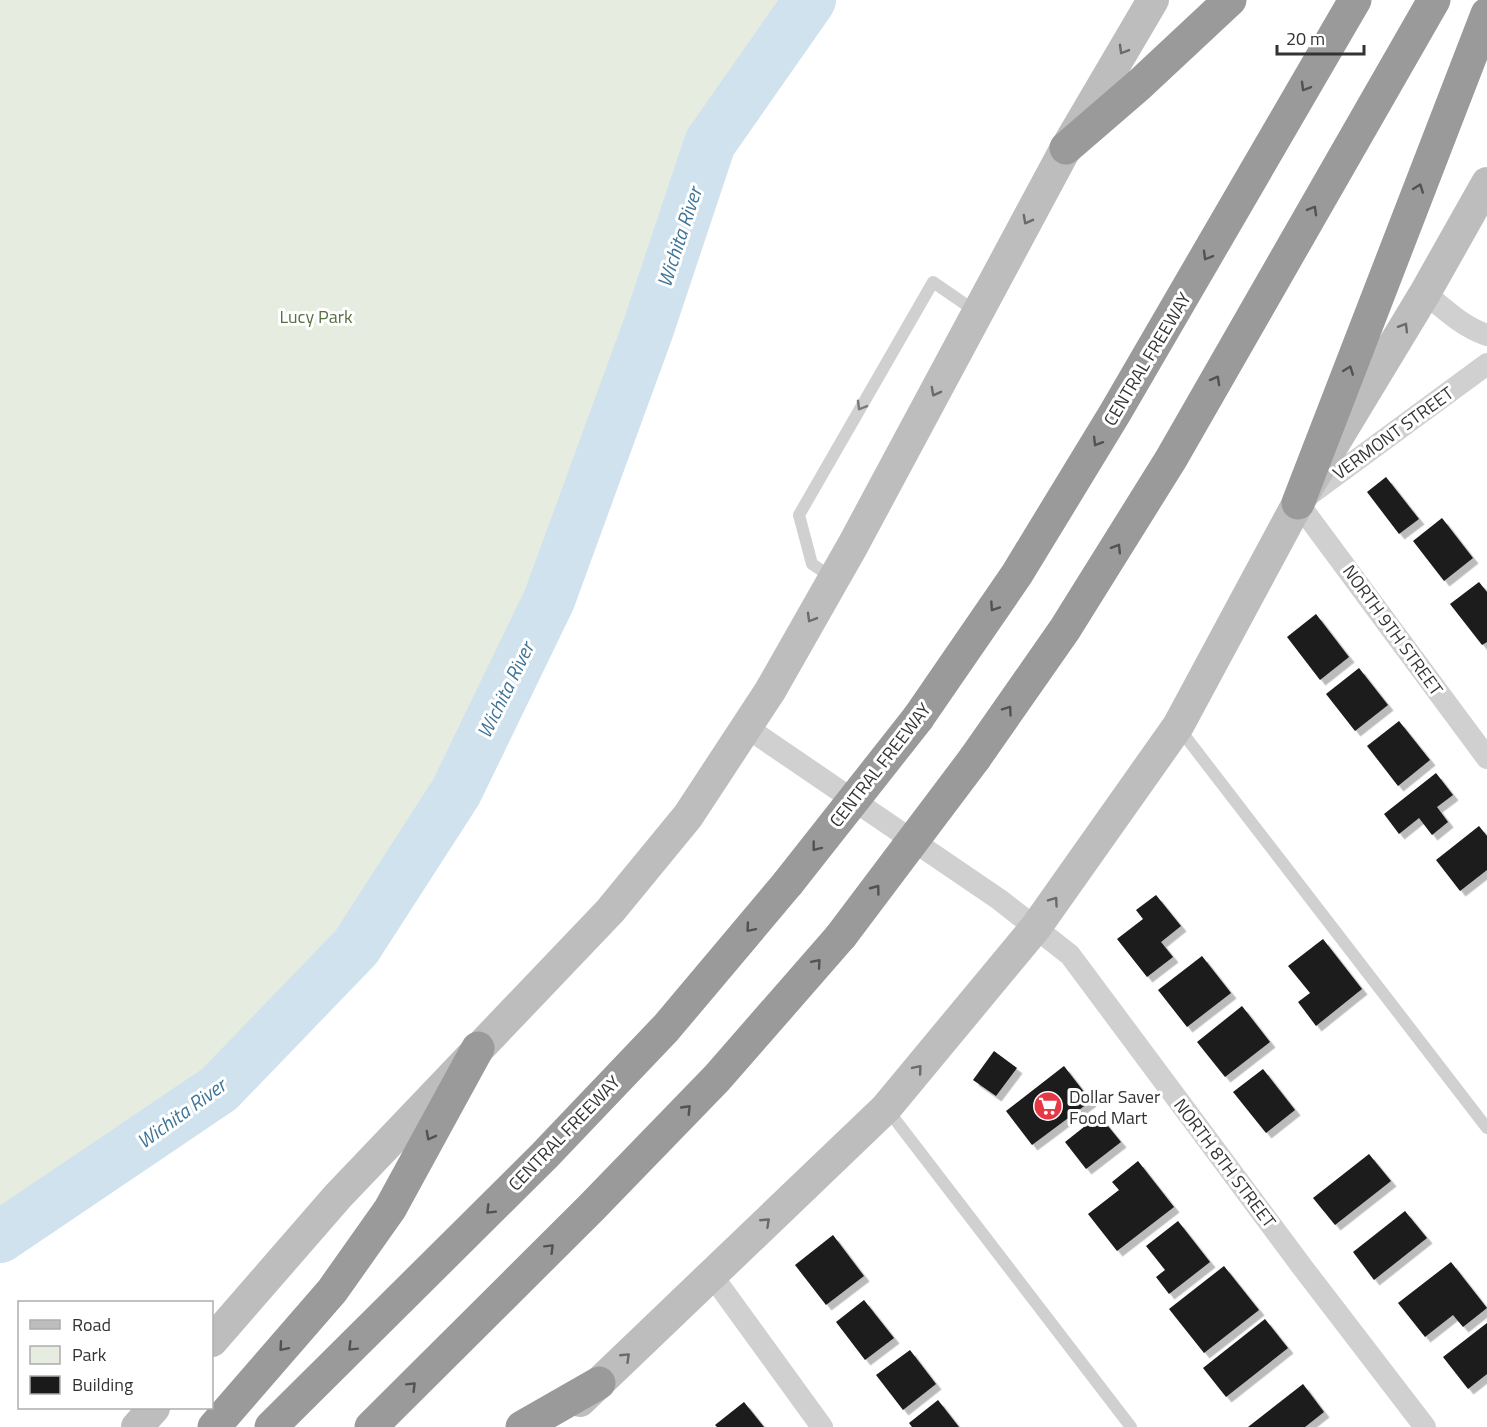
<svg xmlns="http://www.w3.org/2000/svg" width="1487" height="1427" font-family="'Titillium Web',sans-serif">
<defs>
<filter id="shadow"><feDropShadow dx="5.5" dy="5.5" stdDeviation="0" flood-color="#0004"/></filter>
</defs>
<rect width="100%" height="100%" fill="#fff"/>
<polygon fill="#e6ecdf" points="0,0 810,0 710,143 648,329 549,600 456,792 356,947 219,1089 0,1237"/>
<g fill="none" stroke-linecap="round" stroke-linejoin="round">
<polyline stroke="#cfe2ee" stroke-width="52" points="0,1237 219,1089 356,947 456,792 549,600 648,329 710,143 810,0"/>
</g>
<g fill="#1a1a1a" filter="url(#shadow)">
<polygon points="1386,477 1419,519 1399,534 1367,492"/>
<polygon points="1442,518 1473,558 1444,581 1413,541"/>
<polygon points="1479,582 1487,592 1487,642 1482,645 1450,604"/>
<polygon points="1316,614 1349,657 1320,680 1287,637"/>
<polygon points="1359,668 1388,705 1355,731 1326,694"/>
<polygon points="1399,721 1430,760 1398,786 1367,746"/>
<polygon points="1436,773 1453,795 1437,807 1448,822 1432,835 1419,818 1399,834 1384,814"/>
<polygon points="1479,826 1487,836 1487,870 1460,891 1436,860"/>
<polygon points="1156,895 1181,926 1161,942 1173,957 1147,977 1117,939 1143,919 1136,910"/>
<polygon points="1323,939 1362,989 1316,1026 1298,1002 1310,993 1288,966"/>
<polygon points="1202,956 1231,993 1187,1027 1158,990"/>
<polygon points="1242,1006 1270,1042 1225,1077 1197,1042"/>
<polygon points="994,1051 1017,1068 996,1096 973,1080"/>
<polygon points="1064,1066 1091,1101 1032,1145 1006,1111"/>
<polygon points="1263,1069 1295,1110 1266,1133 1233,1092"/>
<polygon points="1099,1115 1121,1142 1086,1169 1065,1142"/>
<polygon points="1369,1154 1391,1181 1335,1225 1313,1198"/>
<polygon points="1138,1161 1174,1207 1117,1251 1088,1214 1119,1190 1112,1182"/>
<polygon points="1405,1211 1427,1238 1374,1280 1353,1252"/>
<polygon points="1178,1221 1210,1262 1169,1294 1156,1277 1165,1270 1146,1246"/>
<polygon points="833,1235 864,1276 826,1305 795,1265"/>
<polygon points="1451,1262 1487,1308 1463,1327 1453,1315 1425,1337 1398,1303"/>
<polygon points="1224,1266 1259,1310 1204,1353 1169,1309"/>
<polygon points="864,1300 894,1338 865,1360 836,1322"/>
<polygon points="1265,1319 1288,1348 1226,1397 1203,1368"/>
<polygon points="1487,1323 1487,1374 1468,1389 1443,1357"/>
<polygon points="910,1350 936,1384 903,1410 876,1375"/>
<polygon points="1303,1384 1324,1412 1305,1427 1248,1427"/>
<polygon points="938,1400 959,1427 912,1427 909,1423"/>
<polygon points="744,1402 764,1427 717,1427 715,1425"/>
</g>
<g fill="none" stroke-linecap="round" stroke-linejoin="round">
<g stroke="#d0d0d0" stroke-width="12">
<polyline points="833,578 812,564 799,515 933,282 978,313"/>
<polyline points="1178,727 1487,1128"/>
<polyline points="887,1109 1131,1427"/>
</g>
<g stroke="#d0d0d0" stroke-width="22">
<path d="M 1425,293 C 1444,309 1463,327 1487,335"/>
<polyline points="1487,364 1298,503 1487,758"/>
<polyline points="746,727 1000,900 1070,955 1303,1268 1425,1427"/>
<polyline points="711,1274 822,1427"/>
</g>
<g stroke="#bdbdbd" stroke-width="32">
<polyline points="212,1341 338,1196 610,911 688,816 770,691 853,545 1066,148 1153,0"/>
<polyline points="580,1401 886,1108 1036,927 1178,726 1298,503 1425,293 1487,183"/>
<polyline points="137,1427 154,1408"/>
</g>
<g stroke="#9a9a9a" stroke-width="33">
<polyline points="1066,148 1139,85 1230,0"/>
<polyline points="1298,503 1487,14"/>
<polyline points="918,718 1017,574 1115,413 1355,0"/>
<polyline points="975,758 1065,629 1171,459 1434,0"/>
<polyline points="214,1427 332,1291 390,1209 478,1048"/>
<polyline points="271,1427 544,1156 666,1028 788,883"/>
<polyline points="371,1427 591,1208 717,1078 841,936"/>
<polyline points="522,1427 599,1383"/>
</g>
<g stroke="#9a9a9a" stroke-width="33">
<polyline points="788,883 918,718"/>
<polyline points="841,936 975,758"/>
</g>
</g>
<defs><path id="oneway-chevron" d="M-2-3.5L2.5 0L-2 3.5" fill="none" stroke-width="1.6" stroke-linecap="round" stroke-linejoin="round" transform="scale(1.5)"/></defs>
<g stroke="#6a6a6a">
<use href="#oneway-chevron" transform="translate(1123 50) rotate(120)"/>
<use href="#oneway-chevron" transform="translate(1027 220) rotate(118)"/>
<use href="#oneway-chevron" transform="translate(1404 327) rotate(-59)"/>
<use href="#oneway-chevron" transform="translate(935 392) rotate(118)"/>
<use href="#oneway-chevron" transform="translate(811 618) rotate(120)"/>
<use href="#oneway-chevron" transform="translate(1054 901) rotate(-55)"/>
<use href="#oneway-chevron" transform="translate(918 1069) rotate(-50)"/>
<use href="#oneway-chevron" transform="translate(766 1222) rotate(-43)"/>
<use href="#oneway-chevron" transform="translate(626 1357) rotate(-44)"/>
</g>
<g stroke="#525252">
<use href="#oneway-chevron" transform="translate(1305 87) rotate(120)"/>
<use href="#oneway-chevron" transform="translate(1419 188) rotate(-69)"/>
<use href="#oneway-chevron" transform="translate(1313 210) rotate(-60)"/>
<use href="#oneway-chevron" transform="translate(1207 256) rotate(120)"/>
<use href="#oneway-chevron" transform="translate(1349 370) rotate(-69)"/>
<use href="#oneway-chevron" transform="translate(1216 380) rotate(-61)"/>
<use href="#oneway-chevron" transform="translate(1097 442) rotate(121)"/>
<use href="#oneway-chevron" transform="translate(1117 548) rotate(-58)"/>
<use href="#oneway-chevron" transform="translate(994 607) rotate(124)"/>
<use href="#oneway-chevron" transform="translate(1008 710) rotate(-55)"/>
<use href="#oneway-chevron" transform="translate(816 847) rotate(128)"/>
<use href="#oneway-chevron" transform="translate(876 889) rotate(-53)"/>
<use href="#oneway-chevron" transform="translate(750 928) rotate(130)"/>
<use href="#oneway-chevron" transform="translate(817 963) rotate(-49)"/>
<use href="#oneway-chevron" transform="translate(687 1109) rotate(-46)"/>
<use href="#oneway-chevron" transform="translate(430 1136) rotate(118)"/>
<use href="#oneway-chevron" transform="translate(490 1210) rotate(135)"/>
<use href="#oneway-chevron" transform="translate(550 1248) rotate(-45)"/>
<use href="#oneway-chevron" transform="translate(283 1347) rotate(131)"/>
<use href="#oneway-chevron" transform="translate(352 1347) rotate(135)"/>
<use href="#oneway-chevron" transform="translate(412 1386) rotate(-45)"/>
</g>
<use stroke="#7a7a7a" href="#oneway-chevron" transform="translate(861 406) rotate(120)"/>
<defs>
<g id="supermarket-disc" transform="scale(1.5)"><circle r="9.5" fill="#e63946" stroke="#fff"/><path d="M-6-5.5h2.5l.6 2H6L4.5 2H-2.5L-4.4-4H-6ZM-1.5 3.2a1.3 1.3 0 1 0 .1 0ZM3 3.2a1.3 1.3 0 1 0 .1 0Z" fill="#fff"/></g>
</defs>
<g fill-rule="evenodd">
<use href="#supermarket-disc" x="1048" y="1106"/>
</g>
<g text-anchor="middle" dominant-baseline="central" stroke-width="6" stroke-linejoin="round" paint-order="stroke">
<g font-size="18" fill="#56703f" stroke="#fff">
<text x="316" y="316">Lucy Park</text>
</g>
<g font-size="18" fill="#333" stroke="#fff">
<text transform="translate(1147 359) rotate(-59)">CENTRAL FREEWAY</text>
<text transform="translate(1393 433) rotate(-36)">VERMONT STREET</text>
<text transform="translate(1393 630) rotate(54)">NORTH 9TH STREET</text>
<text transform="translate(880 765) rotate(-52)">CENTRAL FREEWAY</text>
<text transform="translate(564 1133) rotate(-46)">CENTRAL FREEWAY</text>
<text transform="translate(1225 1163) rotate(53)">NORTH 8TH STREET</text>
</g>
<g font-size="18" fill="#333" stroke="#fff" text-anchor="start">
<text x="1069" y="1096">Dollar Saver<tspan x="1069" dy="21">Food Mart</tspan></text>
</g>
<g font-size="20" font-style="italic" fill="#3f7597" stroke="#fff">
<text transform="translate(679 237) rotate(-72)">Wichita River</text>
<text transform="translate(505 690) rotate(-64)">Wichita River</text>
<text transform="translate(181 1113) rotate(-36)">Wichita River</text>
</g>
</g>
<rect x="18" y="1301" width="195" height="108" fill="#ffffff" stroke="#adadad" stroke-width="1.5"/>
<rect x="30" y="1320" width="30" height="9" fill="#bdbdbd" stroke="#adadad" stroke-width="1.5"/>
<text x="72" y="1331" font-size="18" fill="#333333">Road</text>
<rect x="30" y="1346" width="30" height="18" fill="#e6ecdf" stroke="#adadad" stroke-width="1.5"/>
<text x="72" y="1361" font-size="18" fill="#333333">Park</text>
<rect x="30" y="1376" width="30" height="18" fill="#1a1a1a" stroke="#adadad" stroke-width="1.5"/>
<text x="72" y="1391" font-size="18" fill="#333333">Building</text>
<path d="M1277 45v9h87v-9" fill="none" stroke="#333333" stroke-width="3"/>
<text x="1286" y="45" font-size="18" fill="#333333" stroke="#ffffff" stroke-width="4.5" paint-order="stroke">20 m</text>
</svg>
